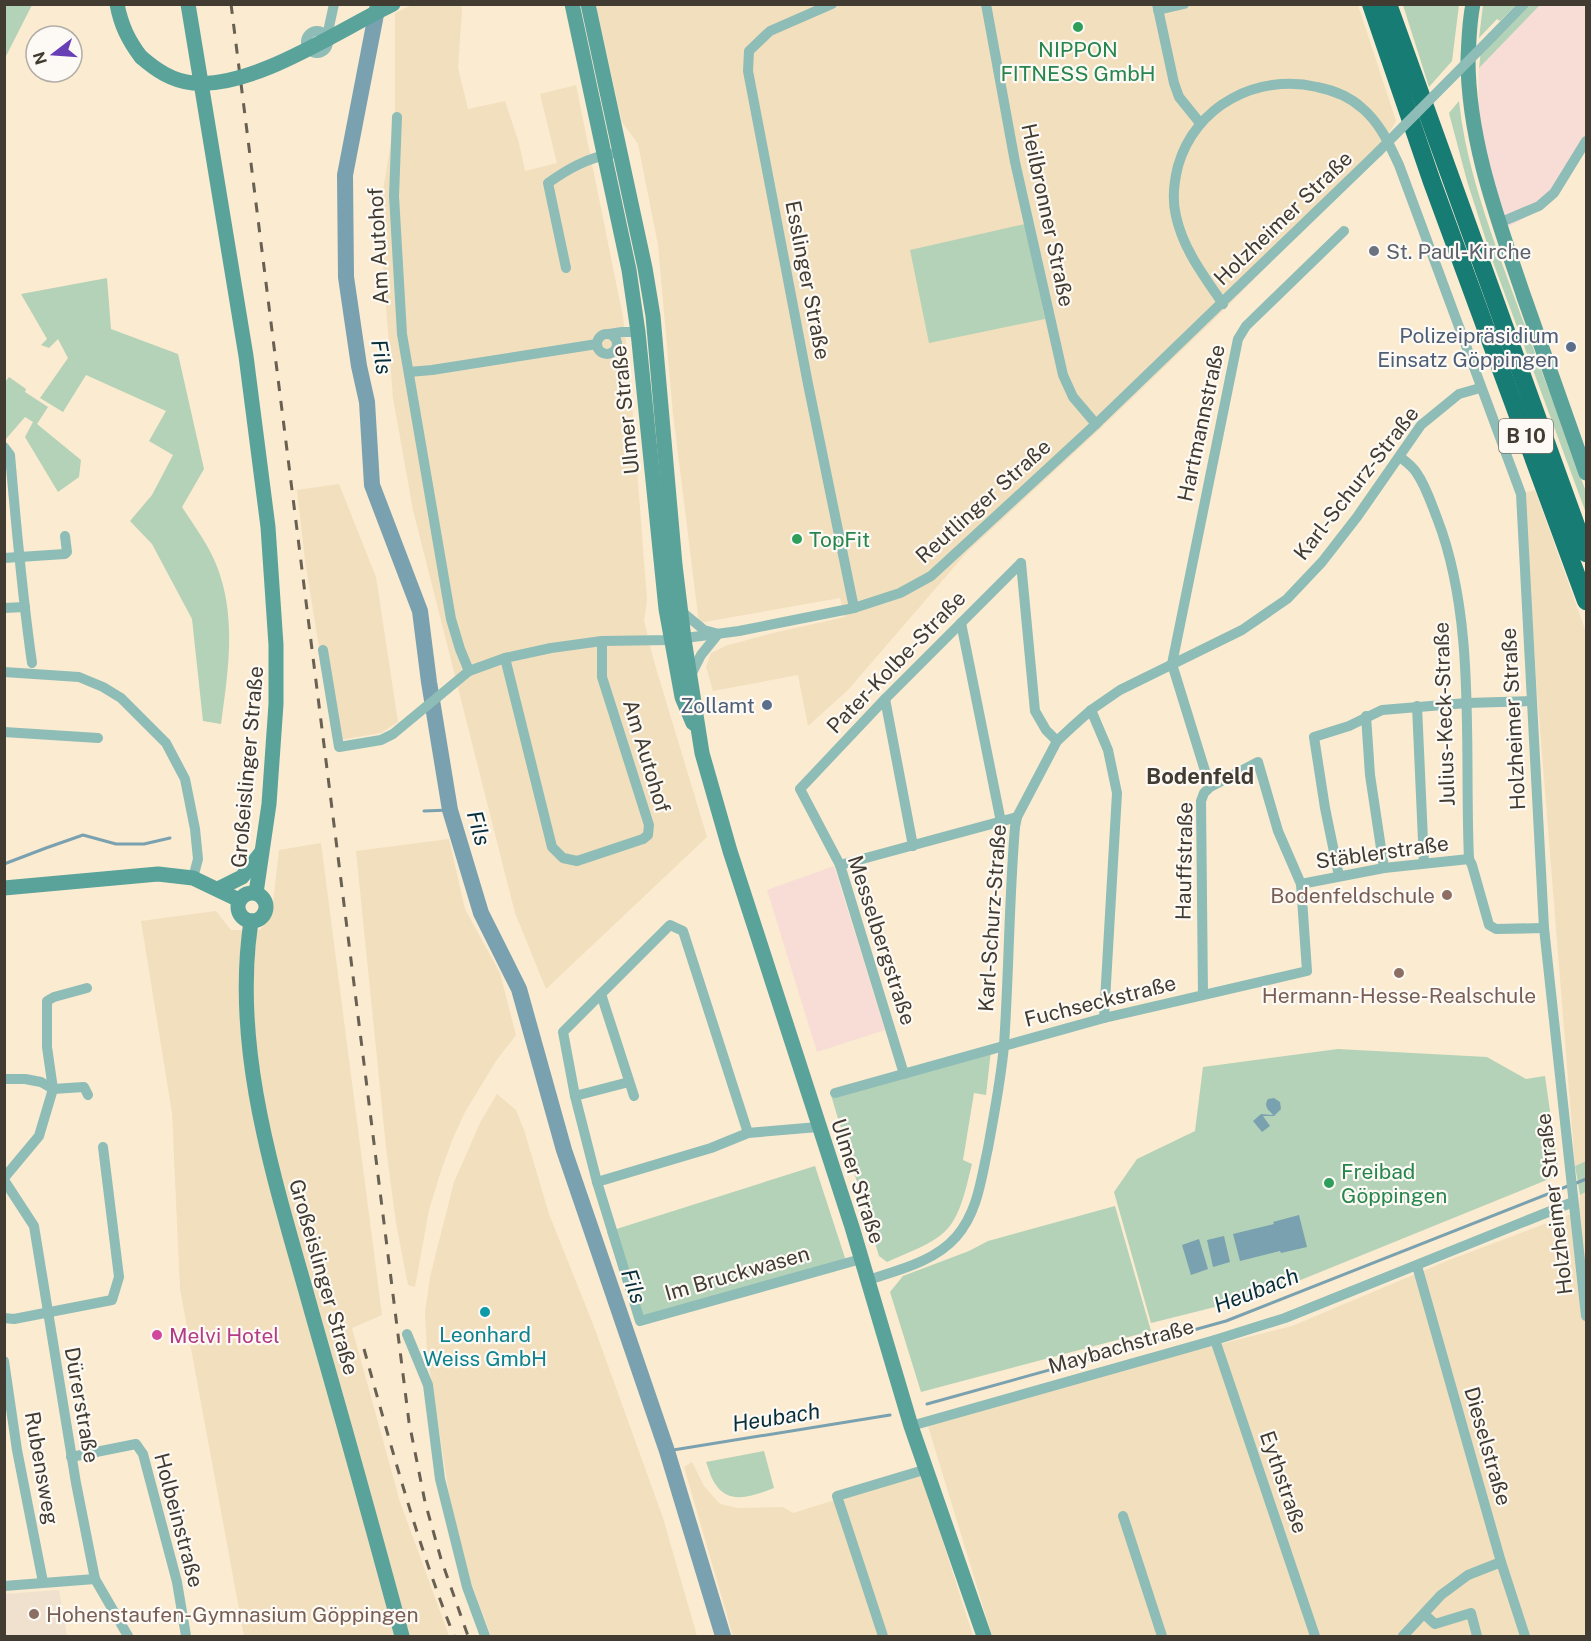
<svg xmlns="http://www.w3.org/2000/svg" width="1591" height="1641" font-family="'Public Sans',sans-serif">
<rect width="100%" height="100%" fill="#fbebd0"/>
<g fill="#f2dfbe">
<polygon points="412,5 461,5 462,11 458,68 468,109 505,101 519,143 525,171 557,163 540,94 576,85 623,317 630,377 647,600 644,620 653,658 707,837 546,989 515,913 413,510 393,398 379,214 395,118 395,13"/>
<polygon points="596,5 1358,5 1396,121 1378,152 1227,307 1100,429 967,552 848,690 808,726 798,675 713,691 706,667 711,653 728,645 777,632 845,617 840,598 699,623 673,414 658,245 638,144 622,122"/>
<polygon points="339,484 376,577 398,722 381,733 334,741 305,560 297,490"/>
<polygon points="1535,490 1586,632 1586,1161 1575,1166 1537,691 1524,493"/>
<polygon points="449,839 465,909 500,973 516,1035 496,1061 465,1112 453,1138 440,1174 429,1210 415,1287 408,1285 396,1223 386,1147 356,851"/>
<polygon points="321,843 382,1315 352,1328 400,1502 449,1636 244,1636 180,1289 172,1113 141,921 216,911 231,930 260,930 268,921 272,913 279,850"/>
<polygon points="497,1094 516,1110 524,1130 549,1214 593,1324 663,1518 697,1636 491,1636 471,1582 450,1501 427,1352 425,1313 430,1277 454,1182 481,1121"/>
<polygon points="1586,1192 1586,1636 992,1636 928,1426 1107,1373 1292,1326 1449,1260 1579,1211 1580,1195"/>
<polygon points="692,1462 704,1486 720,1504 737,1508 783,1507 793,1513 921,1473 973,1636 733,1636 684,1467"/>
</g>
<g fill="#f7ddd6">
<polygon points="1540,5 1586,5 1586,146 1541,209 1508,227 1491,174 1478,119 1479,68"/>
<polygon points="834,866 885,1030 817,1052 767,890"/>
</g>
<polygon fill="#efe1ce" points="59,1590 67,1636 5,1636 5,1594"/>
<g fill="#b4d2b7">
<polygon points="5,4 32,5 5,58 4,5"/>
<polygon points="1403,5 1459,5 1452,61 1429,87"/>
<polygon points="1483,5 1516,5 1500,21 1497,19 1479,38"/>
<polygon points="1527,5 1540,5 1479,68 1481,50"/>
<path d="M 1459,101 C 1466,169 1492,236 1515,299 C 1539,364 1563,428 1586,492 L 1586,513 L 1493,262 L 1467,181 L 1449,113 Z"/>
<polygon points="1025,224 1045,319 929,343 910,250"/>
<path d="M 107,278 L 111,329 L 178,354 L 204,469 L 182,507 C 195,527 211,548 219,572 C 236,621 228,673 221,724 L 203,721 L 192,619 L 152,544 L 130,521 L 152,495 L 173,455 L 149,441 L 166,411 L 86,375 L 63,412 L 40,398 L 68,358 L 58,339 L 49,348 L 41,345 L 47,339 L 21,294 Z"/>
<polygon points="9,377 26,389 25,392 48,407 37,424 81,460 79,477 58,492 25,437 33,422 25,417 5,440 5,382"/>
<polygon points="1338,1049 1487,1057 1526,1079 1545,1076 1559,1175 1281,1288 1227,1304 1151,1323 1114,1192 1137,1159 1195,1131 1203,1067"/>
<path d="M 991,1050 L 986,1095 L 974,1093 L 963,1160 L 972,1164 C 967,1183 963,1206 952,1223 C 939,1243 908,1252 887,1262 L 879,1256 L 831,1095 Z"/>
<polygon points="1586,1161 1586,1192 1580,1195 1575,1166"/>
<polygon points="815,1166 846,1261 637,1320 607,1232"/>
<polygon points="1115,1206 1151,1331 921,1392 890,1292 903,1276 969,1251 988,1241"/>
<path d="M 764,1451 L 774,1488 C 755,1495 730,1506 716,1485 C 711,1479 709,1469 706,1462 Z"/>
</g>
<g fill="#79a1b0">
<path d="M 1274,1098 L 1280,1102 L 1281,1109 L 1274,1116 L 1263,1116 L 1270,1126 L 1262,1132 L 1253,1121 L 1261,1114 L 1273,1115 C 1269,1110 1263,1107 1268,1099 Z"/>
<polygon points="1299,1215 1307,1247 1281,1253 1280,1251 1240,1261 1233,1234 1274,1224 1273,1222"/>
<polygon points="1224,1236 1230,1262 1213,1267 1207,1240"/>
<polygon points="1199,1239 1208,1269 1191,1275 1182,1245"/>
</g>
<g fill="none" stroke-linecap="round" stroke-linejoin="round">
<g stroke="#79a1b0" stroke-width="3">
<polyline points="424,811 450,810"/>
<polyline points="4,864 46,848 83,835 116,844 144,844 170,838"/>
<polyline points="1574,1184 1586,1179"/>
<polyline points="927,1404 1226,1321 1568,1186"/>
<polyline points="667,1451 890,1415"/>
</g>
<polyline stroke="#79a1b0" stroke-width="16" points="378,4 345,175 346,277 359,366 367,402 372,485 420,611 429,682 450,810 481,913 519,989 564,1150 667,1451 723,1636"/>
<g stroke="#8ebcb6" stroke-width="10">
<polyline points="832,4 770,31 749,51 748,71 808,384 854,608"/>
<polyline points="986,4 1015,162 1063,375 1073,397 1096,424"/>
<polyline points="1157,4 1174,83 1179,97 1200,123"/>
<polyline points="1158,10 1184,4"/>
<circle cx="317" cy="42" r="11"/>
<polyline points="327,36 334,4"/>
<polyline points="1492,37 1524,4"/>
<polyline points="397,117 394,196 402,334 451,619 460,649 469,671"/>
<polyline points="1499,223 1539,206 1554,193 1586,141"/>
<path d="M 566,268 L 548,183 C 568,169 587,158 611,154"/>
<path d="M 1223,304 C 1204,276 1183,249 1176,216 C 1172,200 1174,182 1178,166 C 1195,106 1257,73 1317,87 C 1332,90 1350,97 1362,108 C 1380,123 1389,144 1399,165 L 1521,494 L 1544,928 L 1586,1316"/>
<polyline points="609,334 622,332 638,332"/>
<circle cx="607" cy="344" r="10"/>
<polyline points="409,372 432,370 597,344"/>
<path d="M 4,447 L 10,455 C 16,525 22,594 32,663"/>
<path d="M 1400,457 C 1405,461 1412,466 1416,472 C 1426,486 1431,503 1437,518 C 1477,621 1464,750 1469,859 L 1472,865 L 1489,925 L 1496,929 L 1544,928"/>
<polyline points="4,558 65,554 67,552 65,536"/>
<polyline points="1021,563 1035,711 1046,730 1057,741"/>
<polyline points="4,608 25,607"/>
<polyline points="681,611 704,630 715,633"/>
<polyline points="961,623 1001,822"/>
<polyline points="323,650 339,747 381,740 393,734 469,671 505,658 551,648 602,641 670,640 739,631 854,608 900,593 931,576 1096,424 1378,152"/>
<polyline points="505,658 552,847 563,858 577,861 643,839 648,835 649,825 602,677 602,641"/>
<polyline points="4,672 79,677 103,687 121,698 166,743 185,779 195,829 198,859 193,878"/>
<polyline points="691,675 701,655 718,634"/>
<polyline points="885,699 913,846"/>
<polyline points="1417,706 1424,863"/>
<polyline points="1091,710 1108,750 1117,793 1104,1018"/>
<polyline points="1366,716 1370,775 1384,868"/>
<polyline points="4,732 98,738"/>
<polyline points="1210,787 1172,664 1238,339 1246,326 1344,231"/>
<polyline points="840,865 1017,817"/>
<polyline points="1339,876 1325,808 1314,737 1349,726 1382,710 1467,703 1531,701"/>
<polyline points="1301,884 1384,868 1469,859"/>
<polyline points="601,994 634,1096"/>
<polyline points="904,1074 840,865 800,789 885,699 1021,563"/>
<polyline points="4,1079 25,1079 41,1082 53,1089 84,1087 88,1095"/>
<polyline points="835,1093 1104,1018 1307,971 1301,884 1278,831 1258,762 1210,787 1204,793 1201,801 1203,995"/>
<polyline points="575,1096 629,1082"/>
<polyline points="748,1133 683,931 670,925 563,1032 575,1096 597,1182 640,1321 861,1259"/>
<polyline points="4,1178 39,1136 53,1089 47,1047 47,1001 54,997 87,988"/>
<polyline points="4,1180 34,1226 76,1483 95,1579 128,1636"/>
<polyline points="597,1182 711,1148 748,1133 818,1127"/>
<polyline points="1417,1266 1501,1562 1525,1636"/>
<path d="M 868,1280 C 898,1270 934,1262 956,1237 C 978,1212 981,1179 988,1148 C 994,1114 1001,1080 1004,1045 C 1009,972 1009,899 1015,827 L 1017,817 L 1057,741 L 1072,727 L 1091,710 L 1120,690 L 1242,630 L 1287,599 L 1322,562 L 1357,517 L 1421,425 L 1459,394 L 1480,388"/>
<polyline points="4,1318 14,1319 112,1300 119,1277 103,1147"/>
<polyline points="407,1334 428,1385 440,1479 467,1587 485,1636"/>
<polyline points="1215,1340 1315,1636"/>
<polyline points="4,1361 17,1450 43,1582"/>
<polyline points="911,1426 1215,1340 1285,1318 1573,1202"/>
<polyline points="71,1457 136,1444 143,1454 177,1582 186,1636"/>
<polyline points="1123,1516 1162,1636"/>
<polyline points="4,1586 95,1579"/>
<polyline points="1424,1614 1435,1624 1471,1613 1477,1636"/>
<polyline points="883,1636 837,1496 927,1469"/>
<polyline points="1403,1636 1441,1595 1468,1575 1501,1562"/>
</g>
<g stroke="#5aa39b" stroke-width="15">
<path d="M 117,4 C 121,25 128,40 141,57"/>
<polyline points="188,4 246,356 268,527 276,645 276,704 269,804 256,893"/>
<polyline points="572,4 629,270 638,332 666,609 682,697 693,723"/>
<polyline points="588,4 645,268 653,316 675,565 684,639 702,753 730,851 852,1227 911,1426 984,1636"/>
<path d="M 1473,4 C 1469,23 1469,40 1468,59 C 1468,141 1498,220 1524,297 C 1545,356 1565,415 1586,473"/>
<polyline points="4,888 158,874 193,878 239,900"/>
<polyline points="218,889 242,877 261,853"/>
<circle cx="252" cy="907" r="14"/>
<path d="M 251,921 C 231,1054 277,1186 312,1313 C 343,1421 373,1528 402,1636"/>
</g>
<g stroke="#177c74" stroke-width="18">
<polyline points="1371,4 1432,182 1586,601"/>
<polyline points="1388,4 1586,553"/>
</g>
<g stroke="#686052" stroke-width="3" stroke-dasharray="10 10" stroke-linecap="butt">
<polyline points="231,4 409,1422 425,1502 441,1559 468,1636"/>
<path d="M 364,1349 C 391,1446 417,1543 454,1636"/>
</g>
<polyline stroke="#8ebcb6" stroke-width="10" points="1378,152 1492,37"/>
<path stroke="#5aa39b" stroke-width="15" d="M 141,57 C 156,70 172,81 193,83 C 253,89 339,30 393,4"/>
</g>
<g fill="#2e9e5b" stroke="#fdfaf5" stroke-width="2">
<circle cx="1078" cy="27" r="6"/>
<circle cx="797" cy="539" r="6"/>
<circle cx="1329" cy="1183" r="6"/>
</g>
<circle fill="#6b7280" stroke="#fdfaf5" stroke-width="2" cx="1374" cy="251" r="6"/>
<g fill="#5c6f8a" stroke="#fdfaf5" stroke-width="2">
<circle cx="1571" cy="347" r="6"/>
<circle cx="767" cy="705" r="6"/>
</g>
<g fill="#8d6e63" stroke="#fdfaf5" stroke-width="2">
<circle cx="1447" cy="895" r="6"/>
<circle cx="1399" cy="973" r="6"/>
<circle cx="34" cy="1614" r="6"/>
</g>
<circle fill="#0f9aa8" stroke="#fdfaf5" stroke-width="2" cx="485" cy="1312" r="6"/>
<circle fill="#d1479c" stroke="#fdfaf5" stroke-width="2" cx="157" cy="1335" r="6"/>
<g text-anchor="middle" dominant-baseline="central" stroke-width="4.5" stroke-linejoin="round" paint-order="stroke">
<rect fill="#fdfaf5" stroke="#79746c" stroke-width="1.5" x="1499" y="419" width="54" height="34" rx="4.5"/>
<g font-size="20" font-weight="bold" fill="#413b31">
<text x="1526" y="436">B 10</text>
</g>
<g font-size="21" fill="#27864d" stroke="#fdfaf5" text-anchor="start">
<text x="1078" y="49" text-anchor="middle">NIPPON<tspan x="1078" dy="24">FITNESS GmbH</tspan></text>
<text x="809" y="539">TopFit</text>
<text x="1341" y="1171">Freibad<tspan x="1341" dy="24">Göppingen</tspan></text>
</g>
<g font-size="21" fill="#413b31" stroke="#fdfaf5">
<text transform="translate(1048 215) rotate(78)">Heilbronner Straße</text>
<text transform="translate(1283 218) rotate(-44)">Holzheimer Straße</text>
<text transform="translate(378 246) rotate(-93)">Am Autohof</text>
<text transform="translate(808 280) rotate(79)">Esslinger Straße</text>
<text transform="translate(625 410) rotate(-96)">Ulmer Straße</text>
<text transform="translate(1201 423) rotate(-78)">Hartmannstraße</text>
<text transform="translate(1356 483) rotate(-52)">Karl-Schurz-Straße</text>
<text transform="translate(983 501) rotate(-42)">Reutlinger Straße</text>
<text transform="translate(896 662) rotate(-46)">Pater-Kolbe-Straße</text>
<text transform="translate(1444 714) rotate(-92)">Julius-Keck-Straße</text>
<text transform="translate(1513 719) rotate(-93)">Holzheimer Straße</text>
<text transform="translate(647 756) rotate(73)">Am Autohof</text>
<text transform="translate(247 767) rotate(-85)">Großeislinger Straße</text>
<text transform="translate(1382 852) rotate(-8)">Stäblerstraße</text>
<text transform="translate(1184 861) rotate(-89)">Hauffstraße</text>
<text transform="translate(992 918) rotate(-86)">Karl-Schurz-Straße</text>
<text transform="translate(882 940) rotate(72)">Messelbergstraße</text>
<text transform="translate(1100 1001) rotate(-14)">Fuchseckstraße</text>
<text transform="translate(858 1181) rotate(72)">Ulmer Straße</text>
<text transform="translate(1554 1204) rotate(-97)">Holzheimer Straße</text>
<text transform="translate(737 1273) rotate(-16)">Im Bruckwasen</text>
<text transform="translate(324 1277) rotate(74)">Großeislinger Straße</text>
<text transform="translate(1121 1346) rotate(-16)">Maybachstraße</text>
<text transform="translate(82 1405) rotate(80)">Dürerstraße</text>
<text transform="translate(1488 1446) rotate(74)">Dieselstraße</text>
<text transform="translate(42 1468) rotate(80)">Rubensweg</text>
<text transform="translate(1284 1482) rotate(71)">Eythstraße</text>
<text transform="translate(179 1520) rotate(75)">Holbeinstraße</text>
</g>
<g font-size="21" fill="#5b616d" stroke="#fdfaf5" text-anchor="start">
<text x="1386" y="251">St. Paul-Kirche</text>
</g>
<g font-size="21" fill="#4e5e75" stroke="#fdfaf5" text-anchor="end">
<text x="1559" y="335">Polizeipräsidium<tspan x="1559" dy="24">Einsatz Göppingen</tspan></text>
<text x="755" y="705">Zollamt</text>
</g>
<g font-size="21" fill="#785e54" stroke="#fdfaf5" text-anchor="end">
<text x="1435" y="895">Bodenfeldschule</text>
<text x="1399" y="995" text-anchor="middle">Hermann-Hesse-Realschule</text>
<text x="46" y="1614" text-anchor="start">Hohenstaufen-Gymnasium Göppingen</text>
</g>
<g font-size="21" fill="#0d838f" stroke="#fdfaf5">
<text x="485" y="1334">Leonhard<tspan x="485" dy="24">Weiss GmbH</tspan></text>
</g>
<g font-size="21" fill="#b23c85" stroke="#fdfaf5" text-anchor="start">
<text x="169" y="1335">Melvi Hotel</text>
</g>
<g font-size="22" font-style="italic" fill="#072f3b" stroke="#fdfaf5">
<text transform="translate(382 357) rotate(80)">Fils</text>
<text transform="translate(479 828) rotate(74)">Fils</text>
<text transform="translate(634 1286) rotate(71)">Fils</text>
<text transform="translate(1256 1290) rotate(-21)">Heubach</text>
<text transform="translate(776 1417) rotate(-9)">Heubach</text>
</g>
<g font-size="22" font-weight="bold" fill="#413b31" stroke="#fdfaf5">
<text x="1200" y="776">Bodenfeld</text>
</g>
</g>
<rect width="1591" height="1641" fill="none" stroke="#413b31" stroke-width="12"/>
<g transform="translate(54 54) rotate(253)"><circle r="28" fill="#fdfaf5" stroke="#b2aea7" stroke-width="1.5"/>
<path d="M0-4.5L10 22L0 15L-10 22Z" fill="#673eb6"/>
<text y="-9" font-size="16" font-weight="bold" text-anchor="middle" fill="#413b31">N</text>
</g>
</svg>
